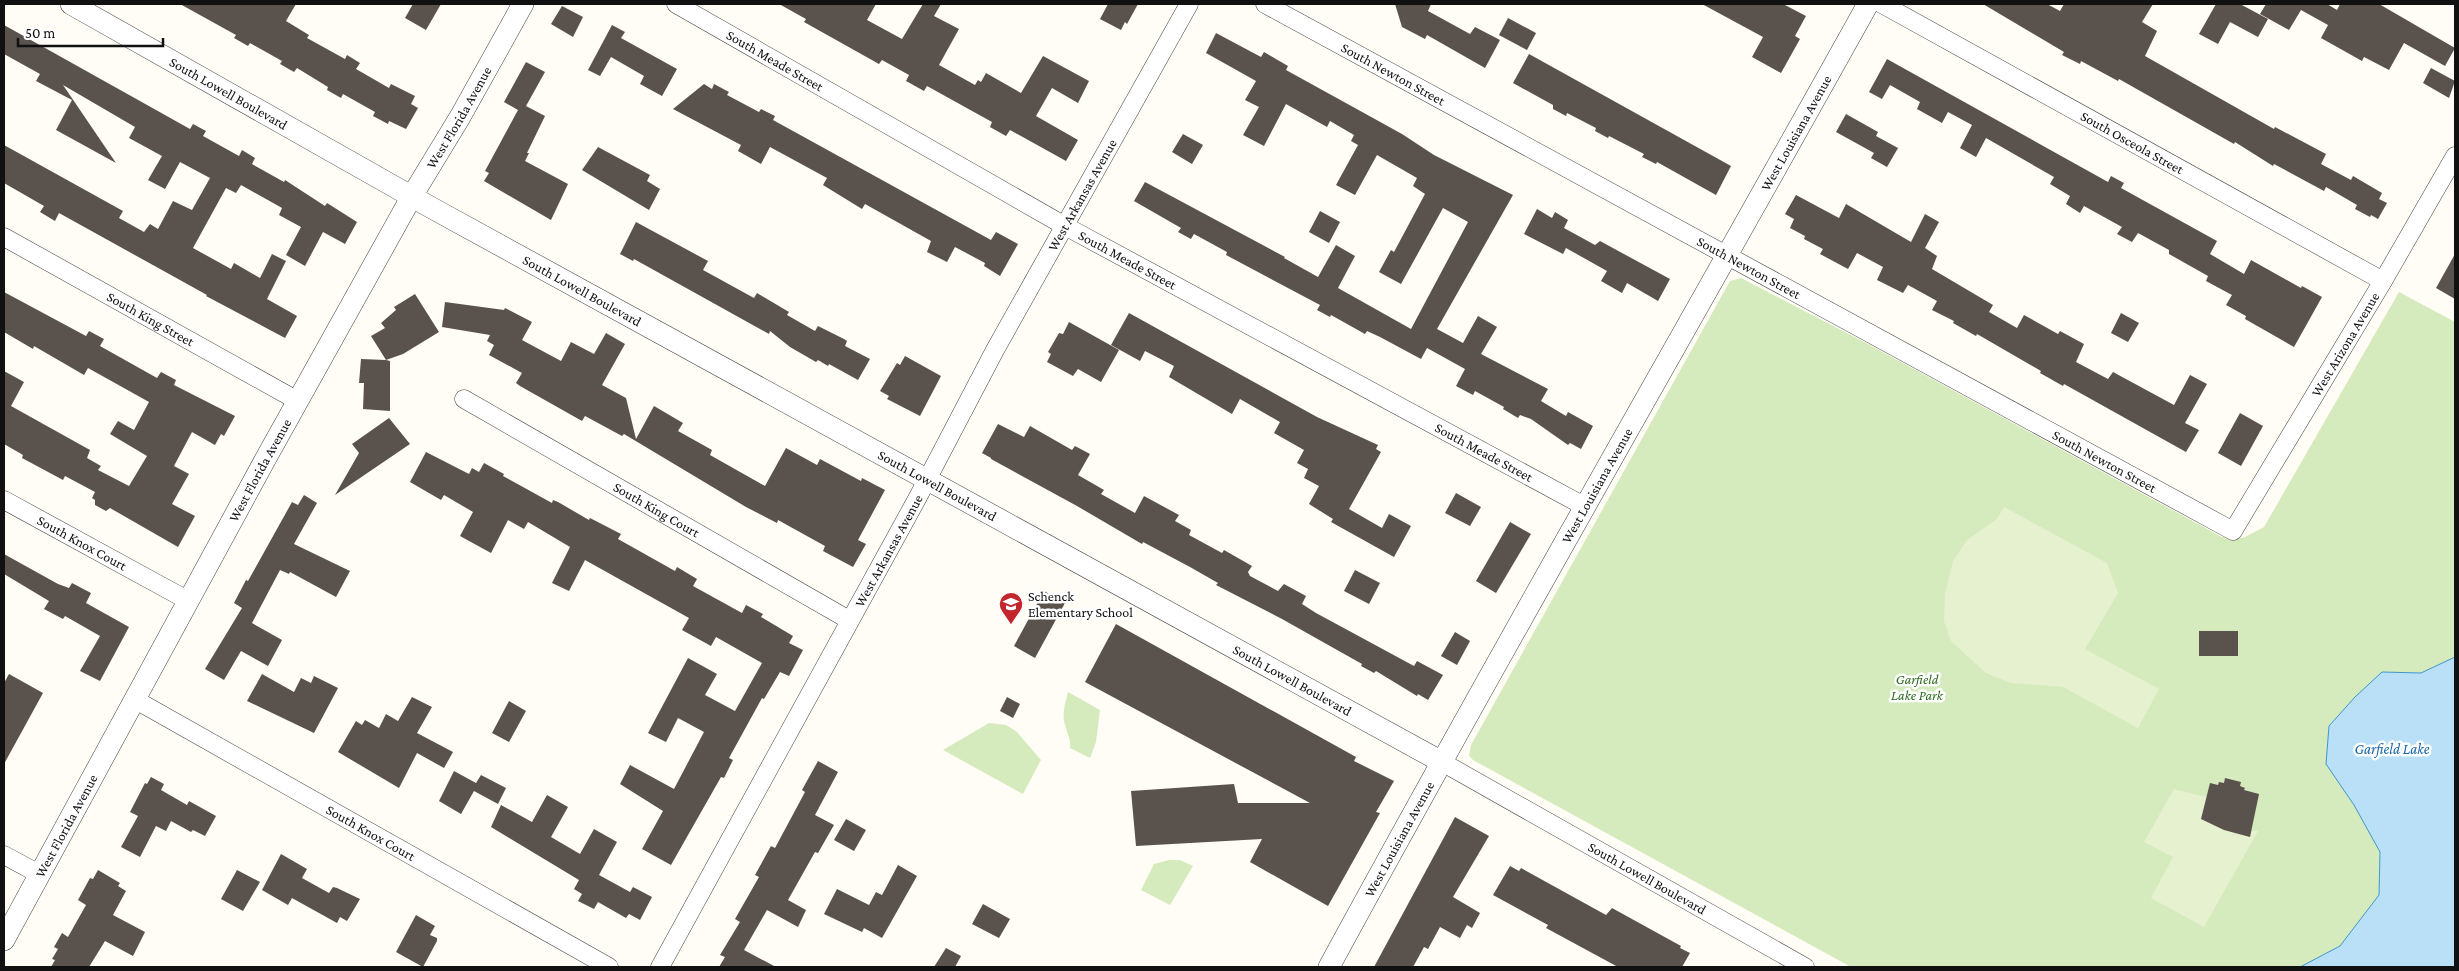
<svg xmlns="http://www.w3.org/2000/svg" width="2459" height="971" font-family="'Crimson Pro',serif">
<rect width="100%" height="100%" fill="#fffdf5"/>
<g fill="#d5ebbd">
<polygon points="1741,278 1868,344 2222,537 2243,538 2264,527 2399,292 2455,322 2455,967 1851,967 1473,760 1469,756 1471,745 1730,281"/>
<path d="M 1068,692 L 1100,710 L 1096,742 L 1090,758 L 1070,748 C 1071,739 1068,736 1066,728 C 1061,716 1065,704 1068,692 Z"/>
<polygon points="989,723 1006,725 1016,731 1041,760 1023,794 943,750"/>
<polygon points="1169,860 1180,860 1193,866 1170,905 1141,890 1154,864"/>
</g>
<g fill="#e6f2cf">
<polygon points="2004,507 2107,563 2118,593 2085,649 2159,689 2138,728 2063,687 2011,683 1986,673 1951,641 1944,621 1945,594 1953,561 1967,540 1997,519"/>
<polygon points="2174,789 2206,797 2205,804 2233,833 2250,837 2252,831 2258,831 2204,927 2151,898 2173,857 2144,842"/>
</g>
<polygon fill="#b9e0f7" stroke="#3f96cf" points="2455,657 2455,967 2300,967 2340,946 2379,895 2380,852 2354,805 2326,764 2329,726 2355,697 2382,672 2421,673"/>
<g fill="#5a524d">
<polygon points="180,4 296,4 286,21 309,35 307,38 345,59 347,55 360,63 356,69 389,88 391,84 415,96 411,104 418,108 406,129 389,121 388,124 373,116 375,112 343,94 341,98 327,90 328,87 297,68 294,72 280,64 282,61 250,43 248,46 234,38 236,35"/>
<polygon points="413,4 441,4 426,30 405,18"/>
<polygon points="779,4 876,4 867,20 902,39 923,4 941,4 934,16 959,29 939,65 975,85 978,80 981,82 986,73 1021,93 1043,56 1089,81 1078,103 1052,88 1036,116 1078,140 1066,161 1010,130 1006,136 990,127 992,122 927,86 924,91 906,81 909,75 882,60 879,64 804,22 806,19"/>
<polygon points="1108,4 1138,4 1127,24 1125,22 1121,30 1100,19"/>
<polygon points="1395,4 1431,4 1428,11 1470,34 1475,27 1500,40 1485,68 1427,35 1425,39 1402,27"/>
<polygon points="1702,4 1783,4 1806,16 1795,36 1800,39 1781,73 1752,57 1763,37"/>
<polygon points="1983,4 2047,4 2060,11 2064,4 2153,4 2142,22 2157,31 2145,56 2274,129 2275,127 2326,154 2321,164 2351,180 2353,176 2382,193 2379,199 2387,203 2378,219 2371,215 2370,217 2355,209 2357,205 2326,187 2324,191 2274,164 2273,166 2235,142 2234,144 2119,79 2118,81 2081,61 2080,64 2062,55 2064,52"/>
<polygon points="2216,4 2240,4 2268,19 2258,37 2230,22 2218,44 2199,34"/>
<polygon points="2266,4 2327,4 2337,10 2340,4 2379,4 2455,48 2445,66 2404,43 2389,70 2364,57 2362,61 2321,38 2328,25 2301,10 2289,30 2260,14"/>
<polygon points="562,6 583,17 573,37 551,24"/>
<polygon points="1508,18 1536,33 1527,50 1499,35"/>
<polygon points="4,25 190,129 193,124 206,131 203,136 239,156 242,150 255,158 252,164 284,182 285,180 325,206 327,203 357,222 345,244 323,232 305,266 286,255 301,227 279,215 282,208 241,185 236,193 226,188 193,248 231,269 234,263 260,278 272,254 286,261 267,299 297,316 285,338 206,296 207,295 59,213 55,221 40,212 44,206 4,183 4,145 123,211 119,218 144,232 150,224 158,229 173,201 192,210 210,178 180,162 165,189 148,180 162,156 129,138 135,127 63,85 116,163 56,130 72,100 36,81 40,74 4,54"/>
<polygon points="612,25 625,32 621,38 677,69 662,96 640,84 644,76 611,57 600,76 588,70"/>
<polygon points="1216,33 1261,57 1264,52 1288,66 1286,70 1402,134 1434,155 1513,195 1437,329 1463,343 1478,316 1497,327 1481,354 1548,389 1541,401 1566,416 1568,412 1593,426 1581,449 1570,443 1568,445 1531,419 1520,415 1518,418 1503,409 1504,407 1475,391 1473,395 1456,386 1465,369 1427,348 1421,359 1380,337 1367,331 1365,334 1331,315 1330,317 1317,310 1320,305 1226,255 1227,252 1194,234 1191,239 1178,232 1181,228 1134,201 1145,182 1285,257 1284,258 1318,277 1336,245 1355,256 1338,288 1411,329 1468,222 1443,208 1401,284 1379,272 1391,250 1394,252 1425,194 1413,186 1417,178 1377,155 1355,195 1336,185 1358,145 1351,141 1354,135 1330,121 1327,127 1286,104 1264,146 1243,135 1259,107 1245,100 1256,81 1206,53"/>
<polygon points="1529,54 1731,166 1716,195 1657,162 1656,164 1642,157 1644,154 1609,136 1608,138 1595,131 1596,128 1567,113 1566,116 1553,109 1553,105 1513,83"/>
<polygon points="1887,59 2108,182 2111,176 2124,183 2121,188 2217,241 2210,254 2244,274 2251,260 2301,288 2302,286 2322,297 2294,347 2245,319 2246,316 2226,305 2232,295 2206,281 2208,276 2169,254 2169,250 2138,233 2132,242 2117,234 2122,227 2084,206 2080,213 2066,204 2070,196 2050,184 2054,177 1986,138 1976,157 1960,148 1972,125 1948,112 1942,123 1917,109 1920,102 1890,85 1882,99 1869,92"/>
<polygon points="526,62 545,72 526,106 545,116 527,153 529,153 525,161 568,184 551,220 484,181 489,173 485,171 518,110 504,102"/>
<polygon points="2431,68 2455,81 2449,98 2423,83"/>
<polygon points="704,84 712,89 714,84 729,92 727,95 759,112 761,109 775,116 773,120 991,240 996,232 1018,244 1000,276 984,266 985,263 955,247 947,262 927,252 931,241 865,204 862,209 823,185 827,178 770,147 761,164 738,151 741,145 673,109"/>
<polygon points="1846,114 1878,132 1876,136 1898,148 1887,167 1871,158 1874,153 1836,132"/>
<polygon points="1183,134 1203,145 1192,164 1172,152"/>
<polygon points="598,147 650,175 647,181 660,189 649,210 582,170"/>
<polygon points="1796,195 1839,218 1846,204 1911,242 1925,214 1939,222 1925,248 1937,256 1932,269 1993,305 1989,312 2017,328 2024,315 2058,334 2060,331 2084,344 2076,362 2108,379 2113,372 2174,405 2190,375 2207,384 2185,423 2199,430 2186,452 2064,384 2063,386 2040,373 2041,371 1977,334 1976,336 1953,323 1954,321 1932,310 1937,301 1908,285 1903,293 1877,280 1883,267 1857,253 1848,269 1820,254 1823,249 1804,239 1805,236 1790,228 1794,219 1785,214"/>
<polygon points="1537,209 1552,218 1555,212 1568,220 1564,228 1595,245 1600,241 1670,279 1658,301 1627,283 1622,293 1601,281 1607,271 1566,248 1563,254 1524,234"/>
<polygon points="1320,211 1340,222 1329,243 1309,232"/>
<polygon points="636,222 708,261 703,270 754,298 757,293 789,312 787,315 815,331 818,326 844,339 847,341 845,346 870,359 858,380 829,364 828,366 818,360 816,362 790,347 770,331 769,334 634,259 633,261 620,254"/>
<polygon points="2455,254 2455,299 2436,288"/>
<polygon points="4,292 86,336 89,331 104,339 100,346 157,378 161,372 176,380 174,385 235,416 224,436 221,434 215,445 192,432 174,466 189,474 172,504 195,516 178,547 110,508 106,511 95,505 95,500 92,498 95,492 65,476 63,480 22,458 23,455 4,444 4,371 24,382 11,406 90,450 87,458 101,466 98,470 129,486 147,456 110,434 118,421 134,430 149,402 88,368 84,375 34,346 33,349 4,332"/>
<polygon points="415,294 439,332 403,354 386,360 390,361 390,411 363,409 364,383 359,383 361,359 386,360 371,336 385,328 381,323 396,310 394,307"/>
<polygon points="445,302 504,310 505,308 532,322 522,340 561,361 571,342 594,354 606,333 625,344 602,385 626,398 636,439 654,406 683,423 678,431 712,450 710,455 765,486 786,448 817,465 820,459 861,481 862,478 885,490 858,540 866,544 853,567 823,551 825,546 778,520 777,523 746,507 624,434 622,436 585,416 582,421 520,386 516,383 522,373 489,355 494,345 487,341 490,335 442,327"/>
<polygon points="1129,313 1317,417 1378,445 1376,449 1381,452 1349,509 1382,528 1389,514 1411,526 1394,557 1331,522 1333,519 1309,504 1319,486 1304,478 1308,469 1297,463 1304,450 1274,433 1280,422 1240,399 1232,414 1169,377 1174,366 1145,351 1140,361 1111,345"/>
<polygon points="2121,313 2139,323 2128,342 2111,333"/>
<polygon points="1069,322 1119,350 1101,382 1078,369 1073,376 1047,362 1051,354 1048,352 1059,333 1063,334"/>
<polygon points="905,356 941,376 920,416 887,399 889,396 880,391 897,363 900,365"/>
<polygon points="2240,413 2263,426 2241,466 2218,453"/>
<polygon points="389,418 410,444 335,495 359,453 352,444"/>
<polygon points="998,424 1024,437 1030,426 1072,450 1075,446 1090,454 1078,475 1104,490 1101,494 1135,513 1144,496 1179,515 1175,521 1191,530 1189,535 1222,553 1224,550 1252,566 1248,572 1250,576 1278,591 1284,584 1306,596 1302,604 1316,613 1414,666 1417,661 1443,675 1428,700 1418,694 1417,696 1376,671 1374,673 1361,666 1362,664 1282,619 1216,585 1218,583 1190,567 1143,542 1142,544 1077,506 991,459 991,458 982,453"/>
<polygon points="426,452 469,474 472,468 479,472 484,463 504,474 503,476 552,503 553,500 558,502 589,520 590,518 621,534 618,539 675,571 677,567 697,579 693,586 742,613 746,605 763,614 761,617 793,636 789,643 803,650 789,676 780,672 764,699 762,698 729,758 733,760 724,778 721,777 671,865 642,849 663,811 620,784 630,765 674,789 704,732 678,718 666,742 648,733 688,658 717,674 705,695 735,711 762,663 716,637 711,646 682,630 689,618 585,560 569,591 552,583 570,547 528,522 524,529 508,520 491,553 460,536 473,512 444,495 441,500 410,482"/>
<polygon points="1456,493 1481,507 1470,526 1445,513"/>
<polygon points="304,495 317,503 294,544 350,571 336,597 290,572 289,574 280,570 252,623 282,640 268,666 241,651 224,680 205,669 242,608 234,603 246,580 248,581 292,502 298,505"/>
<polygon points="1510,522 1531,534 1496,593 1476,581"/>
<polygon points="4,554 58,584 69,588 72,583 91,593 86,603 129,627 100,681 80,671 100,636 65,616 63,619 44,609 49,601 4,574"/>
<polygon points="1355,570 1380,583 1369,604 1344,591"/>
<polygon points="1044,591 1065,603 1035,658 1014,646"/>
<polygon points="1116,624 1356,757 1354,761 1394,781 1376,812 1380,813 1328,906 1250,862 1262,839 1136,846 1131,791 1234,784 1238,803 1310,803 1085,682"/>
<rect x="2199" y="631" width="39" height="25"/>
<polygon points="1455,632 1470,641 1457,665 1441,656"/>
<polygon points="9,674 43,693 4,764 4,683"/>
<polygon points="262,674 294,692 301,678 311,683 314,676 338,688 314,733 247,701"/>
<polygon points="412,697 432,707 417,733 453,752 444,768 417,753 399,788 338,752 356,721 362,725 365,720 379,728 386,714 398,721"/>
<polygon points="1007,697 1020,704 1013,718 1000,711"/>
<polygon points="509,701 526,711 509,742 492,733"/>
<polygon points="818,761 838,772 815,815 834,825 818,853 815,852 788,900 806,910 798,927 767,910 744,950 776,967 719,967 725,957 720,955 740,922 735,919 759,877 755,875 771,846 775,848 805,792 802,790"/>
<polygon points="454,771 476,783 481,775 506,788 498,804 474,791 461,814 439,801"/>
<polygon points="151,777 164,784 161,790 187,805 189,801 216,816 205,836 193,830 191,832 171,821 166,831 156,826 140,857 121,847 138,816 130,812 145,783 147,784"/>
<polygon points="2225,778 2241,782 2240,786 2245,788 2244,790 2259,794 2250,837 2224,830 2201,819 2210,783 2218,785 2219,782 2224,783"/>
<polygon points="547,795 568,807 551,837 580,854 594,829 617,842 599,875 630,892 633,887 652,897 640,920 629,914 626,918 598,902 594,909 578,901 582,894 574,889 579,880 491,827 501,805 532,822"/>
<polygon points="1455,817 1489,836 1453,897 1480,913 1472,928 1467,925 1460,938 1440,927 1428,949 1424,947 1413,967 1374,967"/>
<polygon points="846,819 866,830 854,851 834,840"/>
<polygon points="281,854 307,869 302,878 329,893 333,887 337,888 360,899 347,921 340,917 337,923 292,898 288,905 262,890"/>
<polygon points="898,865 917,876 882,938 864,928 862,932 824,914 837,889 869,905 876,892 882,895"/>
<polygon points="1510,866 1519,871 1521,868 1606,915 1612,908 1681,946 1680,948 1690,953 1682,967 1618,967 1546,928 1548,925 1493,895"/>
<polygon points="98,870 120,883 118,886 126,891 113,915 145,932 133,956 105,941 89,967 51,967 55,960 52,959 58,949 54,947 62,933 68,937 86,905 78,900 90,878 93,879"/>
<polygon points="237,870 260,882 243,911 221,899"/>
<polygon points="983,904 1010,919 999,938 972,924"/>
<polygon points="416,915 435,926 430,935 437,938 437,941 423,967 396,952"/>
<polygon points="946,948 961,956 955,967 934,967"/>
</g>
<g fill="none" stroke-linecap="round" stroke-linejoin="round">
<g stroke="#444" stroke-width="19">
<g id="minor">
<path id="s1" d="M 676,4 L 1065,226 L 1584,506"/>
<path id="s2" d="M 1265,4 L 2233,531 L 2383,281 L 2455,156"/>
<path id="s3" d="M 1882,4 L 2383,281"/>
<path id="s4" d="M 4,237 L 298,401"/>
<path id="s5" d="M 464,399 L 849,620"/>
<path id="s6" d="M 4,500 L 187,600"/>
<path id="s7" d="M 134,699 L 609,967"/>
<path id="s8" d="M 1440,761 L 1805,967"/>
<polyline points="4,855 39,874"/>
<path id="s9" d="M 660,967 L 918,497 L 995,350 L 1189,4"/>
</g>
</g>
<g stroke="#444" stroke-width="22">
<g id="tertiary">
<path id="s10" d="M 71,4 L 432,208 L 1440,761"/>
<path id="s11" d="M 4,940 L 266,458 L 412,196 L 460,117 L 523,4"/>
<path id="s12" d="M 1329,967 C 1504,644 1689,326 1868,4"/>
</g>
</g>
<use href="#minor" stroke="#fff" stroke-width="18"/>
<use href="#tertiary" stroke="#fff" stroke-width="21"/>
</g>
<defs>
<g id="school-pin" transform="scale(1.25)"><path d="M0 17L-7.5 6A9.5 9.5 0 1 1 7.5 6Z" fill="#c4262e" stroke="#fff"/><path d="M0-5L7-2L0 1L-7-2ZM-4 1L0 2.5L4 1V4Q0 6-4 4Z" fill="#fff"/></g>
</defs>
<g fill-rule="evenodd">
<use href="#school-pin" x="1011" y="604"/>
</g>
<g text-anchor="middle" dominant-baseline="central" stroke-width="5" stroke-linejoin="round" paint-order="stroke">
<g font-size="14" fill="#111" stroke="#fff">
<text stroke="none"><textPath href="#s1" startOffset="114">South Meade Street</textPath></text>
<text stroke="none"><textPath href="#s2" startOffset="146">South Newton Street</textPath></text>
<text stroke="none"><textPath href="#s10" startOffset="181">South Lowell Boulevard</textPath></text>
<text stroke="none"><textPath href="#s11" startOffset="940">West Florida Avenue</textPath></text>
<text stroke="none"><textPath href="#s12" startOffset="956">West Louisiana Avenue</textPath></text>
<text stroke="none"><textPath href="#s3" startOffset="286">South Osceola Street</textPath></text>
<text stroke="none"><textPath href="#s9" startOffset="880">West Arkansas Avenue</textPath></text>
<text stroke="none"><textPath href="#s1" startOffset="519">South Meade Street</textPath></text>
<text stroke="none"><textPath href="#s2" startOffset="551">South Newton Street</textPath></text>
<text stroke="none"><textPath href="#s10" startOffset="586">South Lowell Boulevard</textPath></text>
<text stroke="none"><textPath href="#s4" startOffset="168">South King Street</textPath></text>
<text stroke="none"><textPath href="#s2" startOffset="1320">West Arizona Avenue</textPath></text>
<text stroke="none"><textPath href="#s1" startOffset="924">South Meade Street</textPath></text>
<text stroke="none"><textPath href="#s2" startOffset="956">South Newton Street</textPath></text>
<text stroke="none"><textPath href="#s11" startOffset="535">West Florida Avenue</textPath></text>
<text stroke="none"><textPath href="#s10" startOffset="991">South Lowell Boulevard</textPath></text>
<text stroke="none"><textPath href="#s12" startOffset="551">West Louisiana Avenue</textPath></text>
<text stroke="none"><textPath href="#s5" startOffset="222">South King Court</textPath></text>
<text stroke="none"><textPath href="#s6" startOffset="89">South Knox Court</textPath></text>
<text stroke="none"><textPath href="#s9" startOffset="475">West Arkansas Avenue</textPath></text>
<text stroke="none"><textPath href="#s10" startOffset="1396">South Lowell Boulevard</textPath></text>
<text stroke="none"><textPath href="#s11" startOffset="130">West Florida Avenue</textPath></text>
<text stroke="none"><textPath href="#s7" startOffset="272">South Knox Court</textPath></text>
<text stroke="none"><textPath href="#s12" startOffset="146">West Louisiana Avenue</textPath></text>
<text stroke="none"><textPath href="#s8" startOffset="238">South Lowell Boulevard</textPath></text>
</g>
<g font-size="14" fill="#111" stroke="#fff" text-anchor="start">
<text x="1028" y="596">Schenck<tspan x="1028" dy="16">Elementary School</tspan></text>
</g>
<g font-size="14" font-style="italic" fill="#2f6b1f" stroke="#fff">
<text x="1917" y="679">Garfield<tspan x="1917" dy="16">Lake Park</tspan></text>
</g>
<g font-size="15" font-style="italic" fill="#1768a6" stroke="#fff">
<text x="2392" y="749">Garfield Lake</text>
</g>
</g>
<rect width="2459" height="971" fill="none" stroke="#111111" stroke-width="10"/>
<path d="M18 38v8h145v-8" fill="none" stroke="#111111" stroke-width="2.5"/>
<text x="25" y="38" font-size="15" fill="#111111" stroke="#ffffff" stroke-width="4" paint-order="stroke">50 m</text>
</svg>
